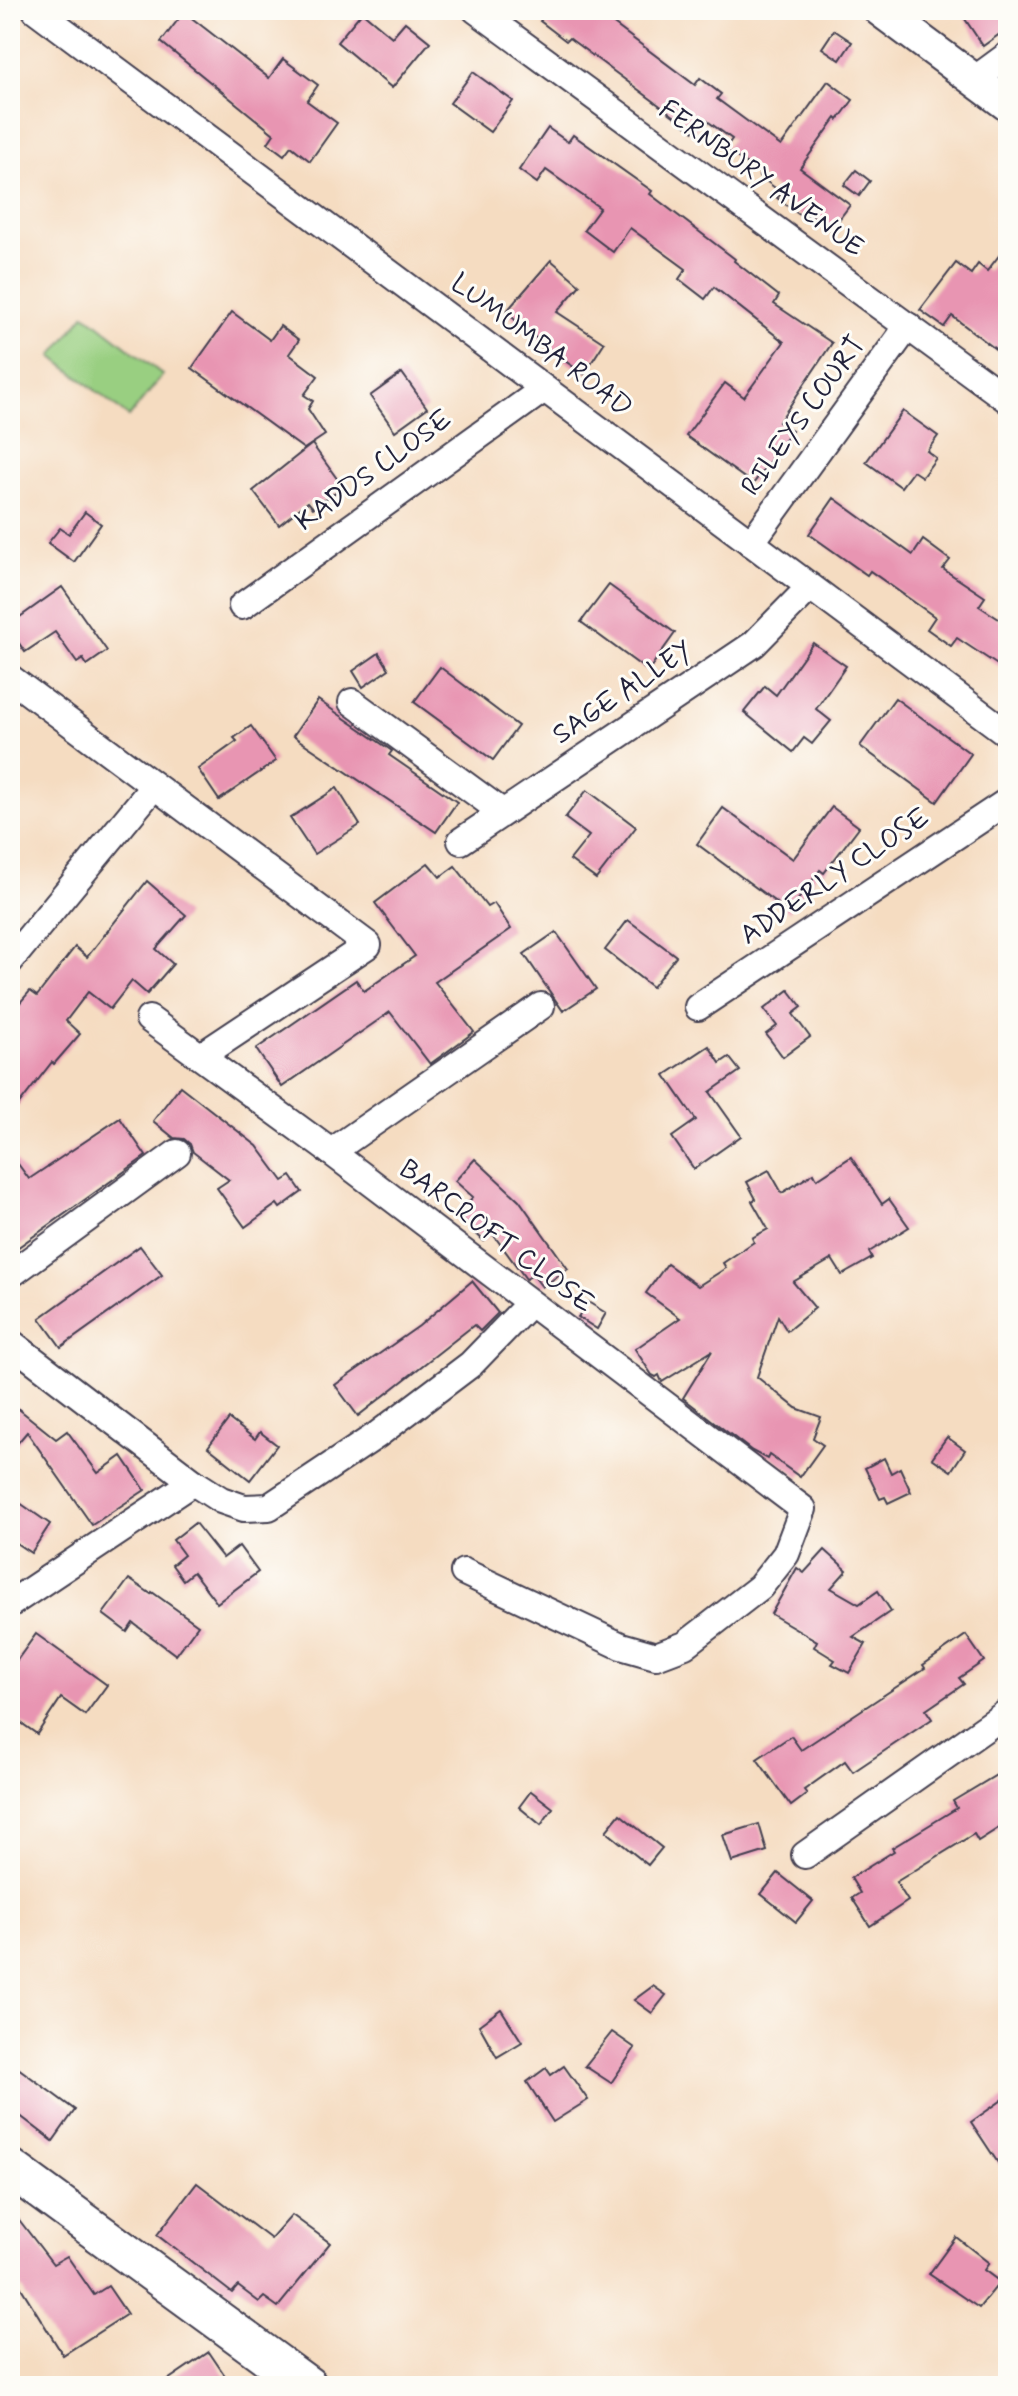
<svg xmlns="http://www.w3.org/2000/svg" width="1018" height="2396" font-family="Mynerve,sans-serif">
<rect width="100%" height="100%" fill="#fdfcf7"/>
<filter id="ink" filterUnits="userSpaceOnUse"><feTurbulence type="fractalNoise" baseFrequency=".0125" numOctaves="2"/><feDisplacementMap in="SourceGraphic" scale="16" xChannelSelector="R" yChannelSelector="G"/><feConvolveMatrix kernelMatrix="1 2 1 2 8 2 1 2 1" color-interpolation-filters="sRGB"/></filter>
<filter id="wash" filterUnits="userSpaceOnUse"><feTurbulence type="fractalNoise" baseFrequency=".006" numOctaves="4" result="noise"/><feDisplacementMap in="SourceGraphic" scale="32" xChannelSelector="R" yChannelSelector="G"/><feGaussianBlur stdDeviation="1.8" result="paint"/><feColorMatrix in="noise" values="0 0 0 0 0 0 0 0 0 0 0 0 0 0 0 0 0 1.4 0 .05"/><feComposite in="paint" operator="in"/></filter>
<g filter="url(#wash)">
<rect width="100%" height="100%" fill="#f5dcc1"/>
<polygon fill="#99cf81" stroke="#5e785e" stroke-width="2" points="85,314 163,375 129,417 52,356"/>
<g id="blocks">
<g fill="#e895b2">
<polygon points="549,10 595,10 695,85 700,78 721,94 717,99 781,146 828,81 853,100 838,120 836,118 800,168 850,205 831,230 809,213 805,219 777,198 782,193 759,176 761,174 725,149 732,139 703,118 694,131 569,38 566,41 540,21"/>
<polygon points="959,10 1008,10 1008,28 983,46"/>
<polygon points="184,12 269,78 283,59 318,85 307,101 337,123 310,161 291,146 284,155 268,143 274,134 161,42"/>
<polygon points="362,12 392,37 405,22 430,42 392,88 337,42"/>
<polygon points="834,30 852,42 840,60 822,48"/>
<polygon points="473,72 513,101 490,132 450,103"/>
<polygon points="548,128 568,142 573,135 652,191 650,194 735,259 734,261 779,296 774,304 832,343 779,422 792,431 753,484 686,436 725,383 744,397 784,342 714,287 705,299 679,279 686,269 630,228 613,252 584,230 600,208 546,170 537,183 519,170"/>
<polygon points="856,170 870,181 859,196 844,185"/>
<polygon points="1008,244 1008,337 998,351 952,316 944,327 920,310 956,263 971,274 978,264 987,271"/>
<polygon points="551,260 580,285 557,312 604,343 584,374 552,352 506,312"/>
<polygon points="232,312 270,340 280,326 299,340 289,354 318,376 304,395 313,401 308,409 325,435 304,449 192,368"/>
<polygon points="402,373 427,408 395,431 370,396"/>
<polygon points="903,411 938,436 927,451 936,458 922,477 913,471 901,487 866,462"/>
<polygon points="312,444 343,487 313,508 308,502 279,525 253,491"/>
<polygon points="834,498 913,555 923,540 950,560 943,569 985,597 979,606 1008,625 1008,672 957,638 951,646 927,629 935,617 870,571 867,575 809,534"/>
<polygon points="85,512 101,524 74,562 48,543 60,528 69,534"/>
<polygon points="609,585 675,633 648,671 581,622"/>
<polygon points="62,587 107,651 87,665 83,659 77,663 55,632 25,652 10,630 10,624"/>
<polygon points="813,643 846,666 816,709 831,721 812,744 804,738 793,752 744,712 765,686 776,695"/>
<polygon points="379,653 389,669 363,687 353,671"/>
<polygon points="440,667 518,726 493,760 414,702"/>
<polygon points="895,698 971,754 937,802 860,746"/>
<polygon points="318,700 392,751 389,755 457,802 436,832 293,736"/>
<polygon points="251,726 276,761 219,800 198,769 237,741 234,738"/>
<polygon points="337,788 360,825 314,854 290,818"/>
<polygon points="587,790 636,827 596,879 570,860 589,836 565,818"/>
<polygon points="832,807 859,827 824,873 820,870 789,912 697,844 723,808 793,859"/>
<polygon points="428,863 440,877 455,866 487,907 494,903 511,929 435,982 474,1032 430,1064 390,1012 282,1087 256,1049 356,980 364,991 415,956 375,903"/>
<polygon points="147,881 186,915 156,949 173,964 147,994 132,981 110,1009 88,992 66,1021 80,1034 54,1064 52,1062 10,1116 10,1014 30,991 37,996 75,947 87,957"/>
<polygon points="628,920 676,956 652,987 605,950"/>
<polygon points="556,932 596,989 563,1011 524,954"/>
<polygon points="789,990 802,1007 793,1014 810,1037 783,1057 766,1034 777,1026 764,1009"/>
<polygon points="709,1046 720,1063 729,1057 740,1071 710,1092 741,1136 694,1169 672,1137 696,1120 665,1075"/>
<polygon points="180,1086 257,1146 283,1181 291,1176 302,1192 280,1208 277,1204 245,1227 217,1188 229,1180 193,1152 190,1144 184,1139 174,1138 153,1121"/>
<polygon points="120,1118 146,1156 10,1253 10,1153 29,1179"/>
<polygon points="851,1157 882,1204 889,1199 909,1227 869,1252 872,1258 842,1275 832,1259 793,1282 815,1308 787,1331 778,1316 757,1377 796,1408 821,1417 813,1438 823,1445 800,1477 769,1455 767,1459 752,1451 683,1398 712,1351 662,1382 659,1375 656,1377 652,1375 635,1349 680,1318 646,1293 667,1264 698,1286 726,1268 723,1263 754,1242 752,1238 768,1229 752,1201 756,1199 747,1182 769,1170 782,1193 814,1173 817,1179"/>
<polygon points="475,1159 519,1200 568,1269 542,1287 533,1275 526,1279 492,1233 484,1241 456,1215 473,1197 455,1181"/>
<polygon points="140,1246 162,1275 61,1347 40,1318"/>
<polygon points="472,1281 498,1313 480,1331 474,1325 358,1416 335,1385 419,1326"/>
<polygon points="588,1302 606,1313 597,1329 578,1317"/>
<polygon points="10,1405 14,1408 15,1406 56,1439 67,1431 98,1473 122,1456 145,1490 92,1525 27,1432 10,1452"/>
<polygon points="229,1419 255,1439 260,1432 277,1445 250,1480 208,1447"/>
<polygon points="947,1437 965,1450 951,1471 932,1458"/>
<polygon points="884,1458 891,1473 900,1468 911,1492 888,1503 885,1497 880,1499 865,1468"/>
<polygon points="10,1496 50,1524 31,1553 10,1539"/>
<polygon points="195,1523 223,1558 239,1546 258,1572 217,1603 193,1572 183,1580 172,1565 184,1555 173,1540"/>
<polygon points="825,1550 847,1570 831,1588 859,1604 878,1591 891,1611 853,1637 866,1644 849,1673 832,1664 835,1660 814,1647 817,1641 771,1614 797,1568 804,1573"/>
<polygon points="129,1579 151,1594 152,1592 198,1625 176,1655 133,1623 127,1632 103,1614"/>
<polygon points="36,1634 107,1685 85,1715 61,1698 37,1734 10,1715 10,1670"/>
<polygon points="966,1635 984,1661 959,1678 964,1684 926,1710 932,1719 853,1772 845,1761 804,1790 807,1794 791,1806 757,1759 791,1736 801,1750 925,1668 923,1665"/>
<polygon points="1008,1768 1008,1822 978,1841 974,1834 896,1882 908,1901 870,1926 852,1898 860,1893 851,1878 894,1851 892,1848 957,1808 953,1801"/>
<polygon points="531,1791 553,1808 541,1825 519,1807"/>
<polygon points="620,1814 662,1848 648,1865 606,1831"/>
<polygon points="759,1824 767,1851 732,1862 723,1835"/>
<polygon points="778,1873 813,1901 796,1922 761,1894"/>
<polygon points="653,1986 666,1995 652,2013 634,2000"/>
<polygon points="501,2009 522,2042 497,2057 479,2025"/>
<polygon points="612,2032 635,2048 611,2083 585,2066"/>
<polygon points="10,2062 75,2110 53,2141 10,2108"/>
<polygon points="564,2066 588,2100 553,2122 527,2082 546,2068 551,2075"/>
<polygon points="1008,2096 1008,2178 971,2122"/>
<polygon points="197,2183 271,2239 292,2215 330,2243 278,2307 264,2297 259,2302 238,2286 232,2293 157,2235"/>
<polygon points="10,2208 53,2264 67,2256 94,2295 108,2286 127,2314 63,2355 10,2270"/>
<polygon points="956,2237 989,2263 984,2270 1000,2282 979,2308 929,2274"/>
<polygon points="209,2352 232,2386 159,2386"/>
</g>
</g>
</g>
<g filter="url(#ink)">
<use href="#blocks" fill-opacity="0" stroke="#423e4f" stroke-width="2"/>
<g fill="none" stroke-linecap="round" stroke-linejoin="round">
<g stroke="#423e4f" stroke-width="30">
<g id="minor">
<polyline points="36,10 1008,734"/>
<polyline points="476,10 1008,400"/>
<polyline points="974,80 1008,55"/>
<polyline points="751,543 908,326"/>
<polyline points="242,606 544,389"/>
<polyline points="10,678 368,945 201,1056"/>
<polyline points="352,702 502,812"/>
<polyline points="461,841 754,644 810,587"/>
<polyline points="10,961 154,786"/>
<polyline points="698,1007 1008,801"/>
<polyline points="149,1019 331,1152 803,1509 786,1554 760,1587 685,1645 656,1656 621,1646 464,1572"/>
<polyline points="331,1152 541,1006"/>
<polyline points="10,1275 177,1153"/>
<polyline points="10,1342 193,1482 221,1500 244,1508 269,1507 377,1435 471,1364 530,1303"/>
<polyline points="10,1604 193,1482"/>
<polyline points="805,1855 1008,1712"/>
</g>
</g>
<g stroke="#423e4f" stroke-width="36">
<polyline id="tertiary" points="880,10 1008,105"/>
</g>
<g stroke="#423e4f" stroke-width="42">
<polyline id="secondary" points="10,2168 308,2386"/>
</g>
<use href="#minor" stroke="#fff" stroke-width="26"/>
<use href="#tertiary" stroke="#fff" stroke-width="32"/>
<use href="#secondary" stroke="#fff" stroke-width="38"/>
</g>
</g>
<g text-anchor="middle" dominant-baseline="central" stroke-width="6" stroke-linejoin="round" paint-order="stroke">
<g font-size="28" fill="#22223b" stroke="#fdfcf7">
<text transform="translate(761 179) rotate(36)">FERNBURY AVENUE</text>
<text transform="translate(541 346) rotate(37)">LUMUMBA ROAD</text>
<text transform="translate(804 416) rotate(-54)">RILEYS COURT</text>
<text transform="translate(374 471) rotate(-36)">KADDS CLOSE</text>
<text transform="translate(623 693) rotate(-34)">SAGE ALLEY</text>
<text transform="translate(835 877) rotate(-34)">ADDERLY CLOSE</text>
<text transform="translate(496 1237) rotate(37)">BARCROFT CLOSE</text>
</g>
</g>
<rect width="1018" height="2396" fill="none" stroke="#fdfcf7" stroke-width="40"/>
</svg>
